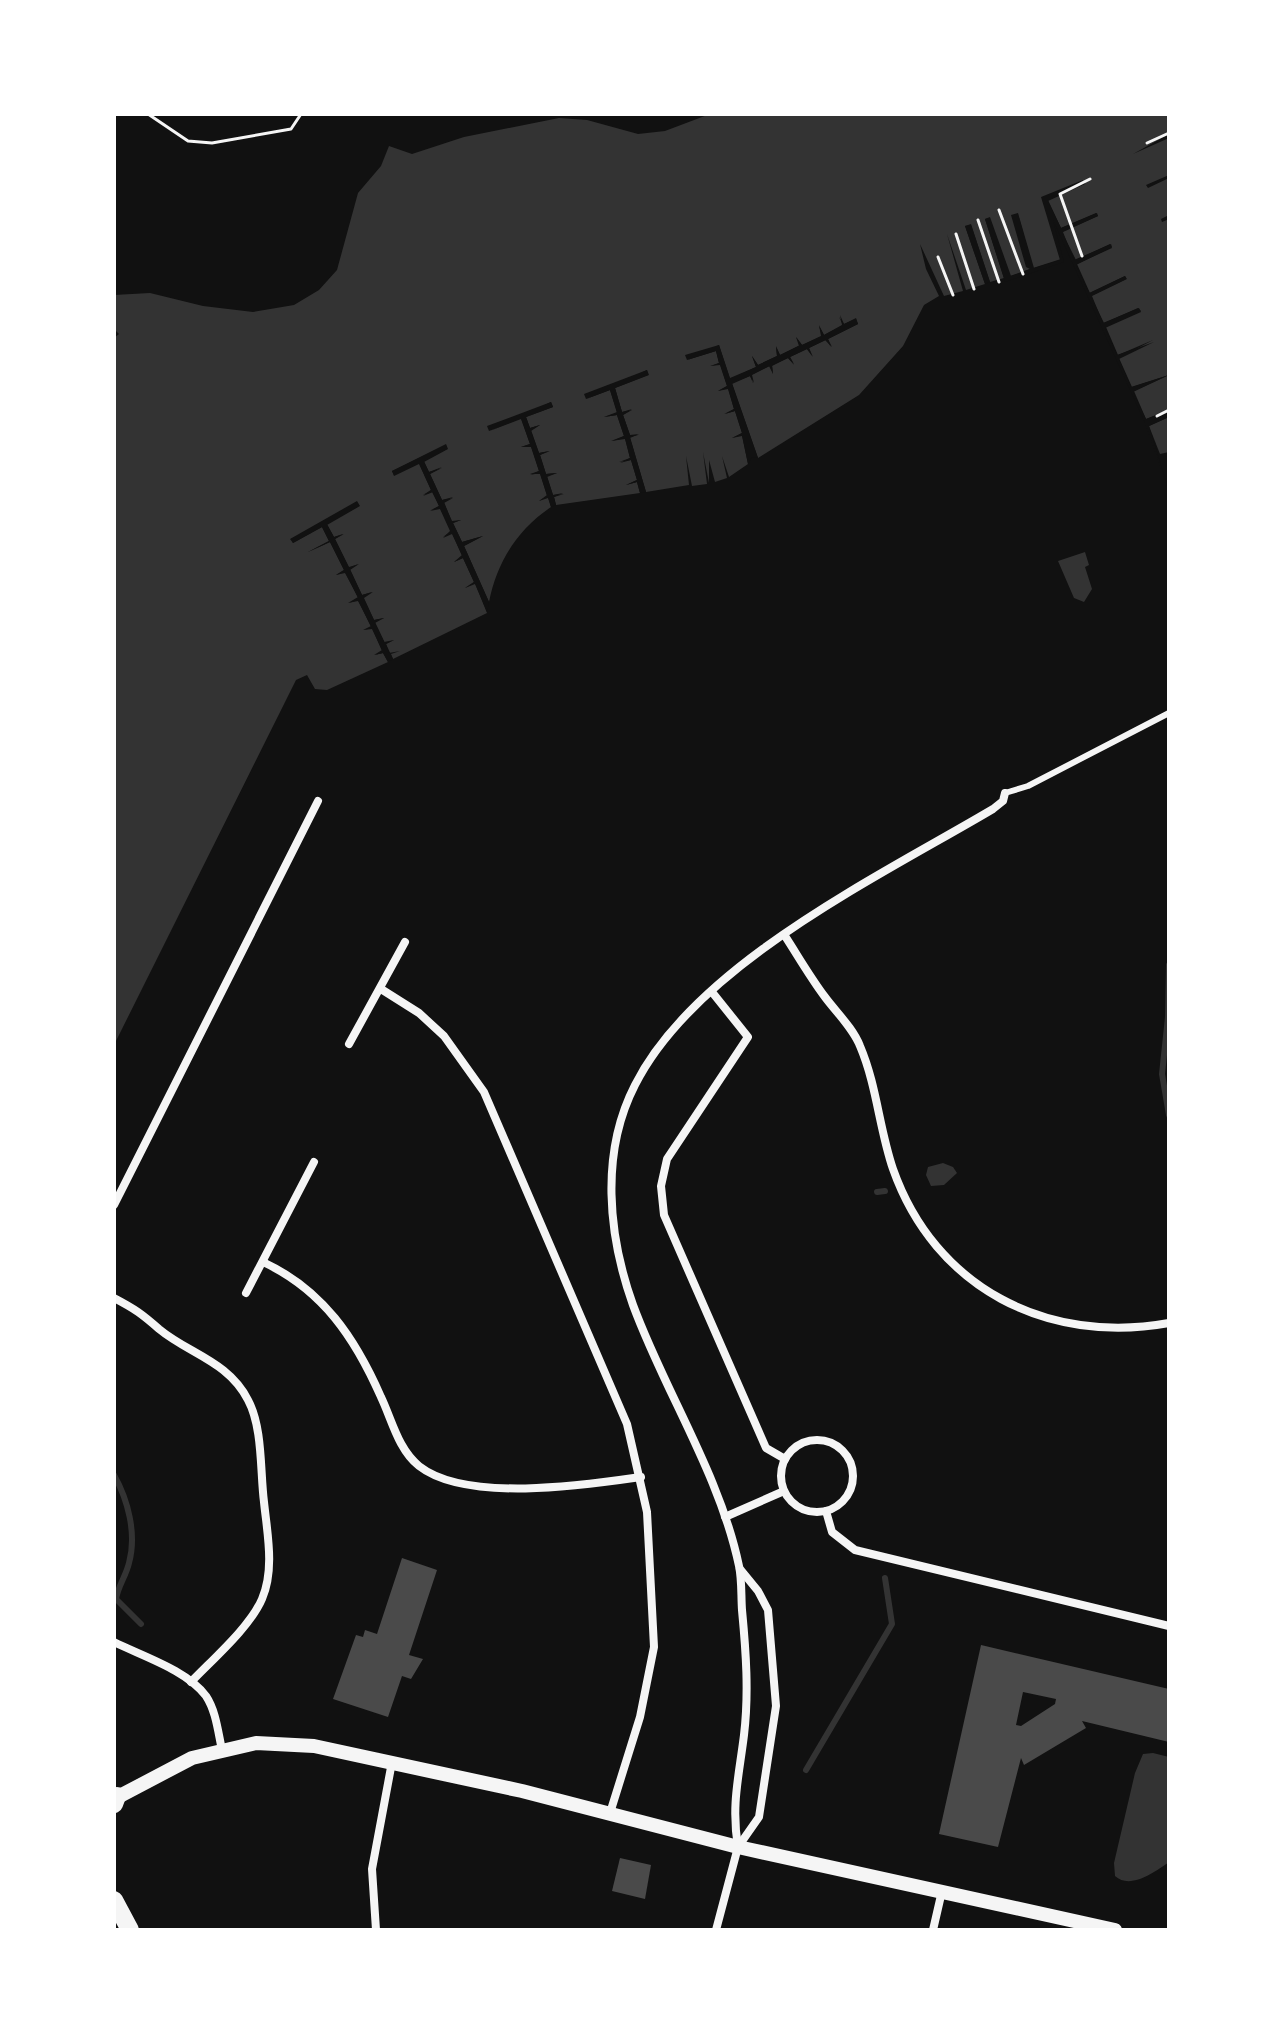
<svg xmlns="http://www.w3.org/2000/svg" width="1283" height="2044" font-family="Overpass,sans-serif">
<rect width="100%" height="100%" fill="#111"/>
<g fill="#333">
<path d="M 710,114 L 1169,114 L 1169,134 L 1133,154 L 1169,138 L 1169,175 L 1146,185 L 1148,188 L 1169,178 L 1169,215 L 1161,219 L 1162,222 L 1169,219 L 1169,375 L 1132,387 L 1119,358 L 1153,340 L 1118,355 L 1106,327 L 1141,311 L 1138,308 L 1104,323 L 1091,296 L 1126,279 L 1125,276 L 1090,293 L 1077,264 L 1112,248 L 1110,244 L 1076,260 L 1062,232 L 1098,216 L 1096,213 L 1061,228 L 1048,200 L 1084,184 L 1042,198 L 1061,259 L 1033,268 L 1018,214 L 1030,269 L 1010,276 L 989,218 L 985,219 L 1004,278 L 990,282 L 971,225 L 965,226 L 985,284 L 966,290 L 947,234 L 963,291 L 944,296 L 920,244 L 926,269 L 939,296 L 924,305 L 903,346 L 859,395 L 758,458 L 732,383 L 750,376 L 753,383 L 751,375 L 770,366 L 773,374 L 772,366 L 788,358 L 794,364 L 790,357 L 807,349 L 812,356 L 809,348 L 826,340 L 831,347 L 828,339 L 858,324 L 856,319 L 844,324 L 839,317 L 843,325 L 824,335 L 819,326 L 822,336 L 802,345 L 796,337 L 800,345 L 780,355 L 776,347 L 777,356 L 758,365 L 752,356 L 756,367 L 730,379 L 719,345 L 687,360 L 716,351 L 719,363 L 711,366 L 720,364 L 727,386 L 718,391 L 728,388 L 734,409 L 725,414 L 735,411 L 742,433 L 732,438 L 742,435 L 748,464 L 729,477 L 722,456 L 727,478 L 715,482 L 709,460 L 709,483 L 703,452 L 707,484 L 692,486 L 686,456 L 689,485 L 646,492 L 630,437 L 638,435 L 630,435 L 623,415 L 632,410 L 622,412 L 615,388 L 648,375 L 647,370 L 586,399 L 610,390 L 617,413 L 604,417 L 617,415 L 624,436 L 612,441 L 625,438 L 630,458 L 620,463 L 631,460 L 637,480 L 626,485 L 637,482 L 640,493 L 556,505 L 554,497 L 563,493 L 553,495 L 547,476 L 557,473 L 546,474 L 540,455 L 549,451 L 539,453 L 531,430 L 540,425 L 530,428 L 526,417 L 553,407 L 551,402 L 490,431 L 521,418 L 530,444 L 521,447 L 531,446 L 539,471 L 530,475 L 540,473 L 547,496 L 539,501 L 548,497 L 551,507 C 517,530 497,562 489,602 L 464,546 L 483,536 L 462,542 L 453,523 L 461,520 L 452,522 L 444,502 L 453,497 L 442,500 L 430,474 L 442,467 L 429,472 L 424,461 L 447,449 L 446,445 L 392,471 L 394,475 L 419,463 L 431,490 L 423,495 L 432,492 L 439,506 L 431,510 L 440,508 L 451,531 L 443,537 L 452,533 L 462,556 L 454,562 L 463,558 L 474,582 L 465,588 L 475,583 L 487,613 L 393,659 L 386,644 L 394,640 L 385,643 L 375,622 L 384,618 L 374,620 L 363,597 L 372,592 L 362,595 L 350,569 L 358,564 L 349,568 L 335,539 L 343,534 L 334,537 L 327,524 L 359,506 L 291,539 L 293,543 L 322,527 L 329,541 L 308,552 L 330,542 L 344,570 L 336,575 L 345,572 L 358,598 L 349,603 L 358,600 L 371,627 L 364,630 L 372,628 L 382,651 L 375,655 L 383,653 L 388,662 L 327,690 L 315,689 L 307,675 L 296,680 L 114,1045 L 114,338 L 119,334 L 114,329 L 114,295 L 150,293 L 203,306 L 253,312 L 294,305 L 319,290 L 337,270 L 358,193 L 381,166 L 389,146 L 412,154 L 464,137 L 559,118 L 587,120 L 638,134 L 665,131 Z"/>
<polygon points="1169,375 1169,410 1146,419 1134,391"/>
<polygon points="1169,417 1169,452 1160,454 1149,426"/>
<polygon points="1085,552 1089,565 1085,567 1092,589 1084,602 1074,598 1058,561"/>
<polygon points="943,1163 953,1167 957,1173 944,1185 931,1186 926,1175 928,1167"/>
<path d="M 1153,1753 L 1169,1757 L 1169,1862 C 1155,1872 1130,1890 1115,1876 L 1114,1863 L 1135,1773 L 1143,1754 Z"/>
</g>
<g fill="#111">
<polygon points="1083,180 1085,184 1048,201 1061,228 1097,213 1098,216 1063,232 1074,260 1111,244 1112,247 1076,265 1089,293 1125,276 1127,279 1092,296 1103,323 1139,308 1141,312 1105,328 1117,355 1154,342 1119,359 1131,387 1169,375 1133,392 1146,419 1169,410 1169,417 1149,426 1169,491 1145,423 1053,220 1064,262 1005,282 985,219 990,217 1011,276 1030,269 1026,267 1011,215 1018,213 1034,268 1060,260 1041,197"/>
<polygon points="971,224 990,282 985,284 965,226"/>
<polygon points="840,315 844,324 856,318 858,324 828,339 832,347 825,340 809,348 813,357 807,349 790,357 794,365 788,358 772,365 773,374 769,366 752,375 754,383 750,376 732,384 758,458 752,457 748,464 742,436 732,438 742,433 735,411 724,414 734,409 728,389 718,391 727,386 720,365 710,366 719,363 716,351 687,360 685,355 719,345 730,378 756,367 752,356 758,365 777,356 776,346 780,355 799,346 796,337 802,345 821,336 819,325 824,335 842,325"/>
<polygon points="647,370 649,375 615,388 622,412 632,409 623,415 630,435 639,434 630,438 646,492 640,493 637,482 626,485 637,480 631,460 619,462 630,458 625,439 611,441 624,436 617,415 604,417 617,412 610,390 586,399 584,394"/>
<polygon points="551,402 553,407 526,417 530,428 540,425 531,431 539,453 550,451 540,455 546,474 557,473 547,477 553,495 564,494 554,497 556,505 551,507 548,498 539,501 547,495 540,474 530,474 539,471 531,447 521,447 530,444 521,419 489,431 487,426"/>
<polygon points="446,444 448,449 424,462 429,472 442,468 430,474 442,500 453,498 444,503 452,521 461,520 453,523 462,542 483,536 464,546 489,602 487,612 475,584 465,588 474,582 463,558 454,562 462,555 452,534 443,538 450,531 440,509 430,511 439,506 433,492 423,496 431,490 419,464 394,476 392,471"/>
<polygon points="357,501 360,506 327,525 334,537 344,534 335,539 349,567 359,564 350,570 362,595 373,592 364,598 374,620 384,618 375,623 384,642 394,640 386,644 389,653 400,651 391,654 393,659 388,662 383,653 374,655 382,650 372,629 363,630 371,626 358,601 348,603 358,597 345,573 336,575 344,570 330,542 308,552 329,541 322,527 293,543 290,539"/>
</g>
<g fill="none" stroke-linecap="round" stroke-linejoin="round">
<g stroke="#333" stroke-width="6">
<polyline points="1169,965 1168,1017 1162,1074 1169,1115"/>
<polyline points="877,1192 885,1191"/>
<path d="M 114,1475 C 128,1500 137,1534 129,1563 C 126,1576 118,1586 116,1599 L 141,1624"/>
<polyline points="806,1770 892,1624 885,1578"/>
</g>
</g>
<g fill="#4a4a4a" fill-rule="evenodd">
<polygon points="402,1558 437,1570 409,1655 423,1659 411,1679 402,1676 388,1717 333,1699 356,1635 363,1637 365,1630 377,1634"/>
<path d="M 981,1645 L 1169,1689 L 1169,1742 L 1082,1721 L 1086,1728 L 1024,1765 L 1021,1758 L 998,1847 L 939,1834 ZM 1023,1692 L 1056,1699 L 1055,1704 L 1021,1726 L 1016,1725 Z"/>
<polygon points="620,1858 651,1865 645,1899 612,1891"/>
</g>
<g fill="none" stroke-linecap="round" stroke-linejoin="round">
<g stroke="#f5f5f5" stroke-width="3">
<polyline points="148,114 188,141 212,143 291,129 301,114"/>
<polyline points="1147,143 1169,133"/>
<polyline points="999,210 1023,274"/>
<polyline points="978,220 999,282"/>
<polyline points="956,234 974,289"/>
<polyline points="1082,256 1060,194 1090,179"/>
<polyline points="938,257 953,295"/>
<polyline points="1157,416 1169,410"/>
</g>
<polyline stroke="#f5f5f5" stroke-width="6" points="1005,793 1028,786 1169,713"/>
<g stroke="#f5f5f5" stroke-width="8">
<path d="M 785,936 C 798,956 810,977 825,997 C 836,1012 853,1028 860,1046 C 877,1086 879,1128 893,1169 C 935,1288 1047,1345 1169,1323"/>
<polyline points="381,989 419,1013 444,1036 484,1092 627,1424 647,1512 654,1647 640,1717 610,1813"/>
<polyline points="712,992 748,1037 667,1159 661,1186 664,1215 766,1448 785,1459"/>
<polyline points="349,1044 405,942"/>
<polyline points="114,1205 318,801"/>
<path d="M 263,1262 C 323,1290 355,1338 381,1397 C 392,1420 398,1449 419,1466 C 466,1503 586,1485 641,1477"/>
<polyline points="246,1293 314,1162"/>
<path d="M 114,1298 C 135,1309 142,1314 159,1329 C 189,1354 228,1361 248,1400 C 263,1428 260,1471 264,1502 C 267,1532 275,1569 262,1599 C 250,1627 213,1659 191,1682"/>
<circle cx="817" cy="1476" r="36"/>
<polyline points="826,1511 832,1532 855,1550 1169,1626"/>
<polyline points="725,1517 784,1491"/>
<path d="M 114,1642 C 142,1656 187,1670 206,1696 C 216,1711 218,1732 222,1750"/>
<path d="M 738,1847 C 731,1805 739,1776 744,1735 C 749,1693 746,1652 742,1610 C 741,1596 742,1580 739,1566 C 720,1475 665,1392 633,1305 C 608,1235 600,1153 635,1085 C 696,964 880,876 993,809 L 1003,801 L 1005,793"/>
<polyline points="376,1930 372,1869 392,1762"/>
<polyline points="716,1930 738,1847 759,1817 776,1706 768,1610 758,1591 740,1569"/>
<polyline points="933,1930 942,1891"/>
</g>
<polyline stroke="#f5f5f5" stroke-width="14" points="114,1799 192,1758 256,1743 314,1746 522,1791 738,1847 1115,1930"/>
<g stroke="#f5f5f5" stroke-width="18">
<polyline points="114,1804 117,1796"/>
<polyline points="114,1900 130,1930"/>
</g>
</g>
<rect width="1283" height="2044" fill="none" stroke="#ffffff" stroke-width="232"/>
</svg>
